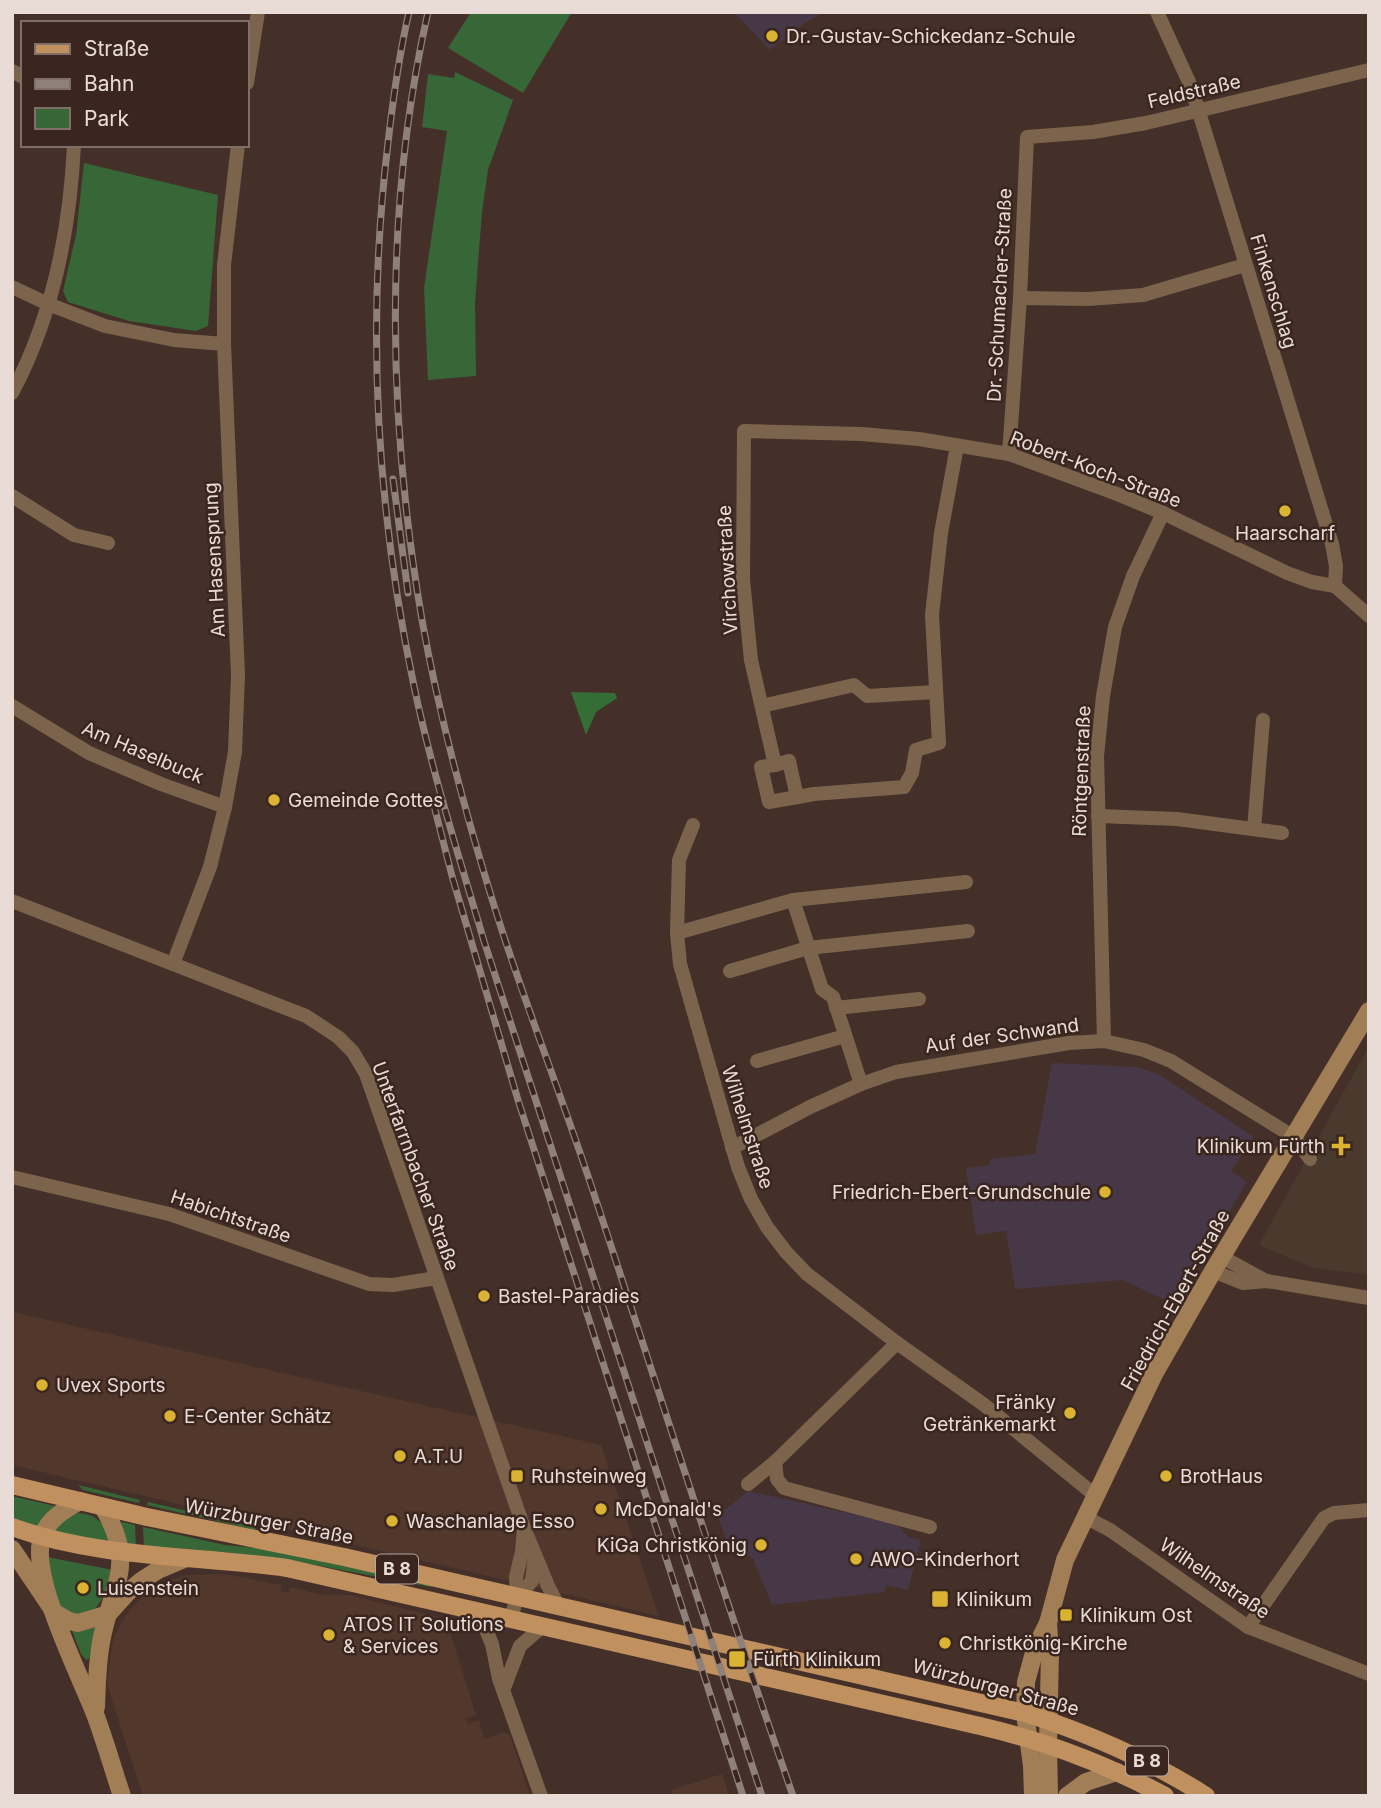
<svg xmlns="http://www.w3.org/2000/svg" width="1381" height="1808" font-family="Inter,sans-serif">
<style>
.built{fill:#52372d}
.education{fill:#463846}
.medical{fill:#493a2d}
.green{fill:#376637}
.forest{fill:#356d36}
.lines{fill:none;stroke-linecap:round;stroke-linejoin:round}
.street{stroke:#7c644c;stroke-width:14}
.secondary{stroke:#a27e57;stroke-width:18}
.primary{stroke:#c0915e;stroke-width:18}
.rail-casing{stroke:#90807a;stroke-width:7}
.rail{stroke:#3a261f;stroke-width:4.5;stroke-dasharray:13;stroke-linecap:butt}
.poi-dot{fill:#dab333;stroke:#3a261f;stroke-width:2.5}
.labels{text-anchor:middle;stroke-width:5;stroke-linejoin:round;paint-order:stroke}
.shield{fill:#3a261f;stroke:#b4a5a0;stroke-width:2}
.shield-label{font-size:18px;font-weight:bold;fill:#e9dcd7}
.poi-label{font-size:19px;fill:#e9dcd7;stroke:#3a261f;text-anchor:start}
.street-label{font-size:19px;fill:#e9dcd7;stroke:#3a261f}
</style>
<rect width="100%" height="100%" fill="#443029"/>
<!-- built -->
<g class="built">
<polygon points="12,1312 601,1445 659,1616 12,1465"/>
<polygon points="224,1574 282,1585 281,1591 286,1592 289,1592 290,1587 319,1594 349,1595 446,1619 476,1715 466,1718 468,1724 479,1720 484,1739 505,1732 510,1735 530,1796 143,1796 107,1684 112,1644 118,1628 129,1611 142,1597 157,1585 187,1575"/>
<polygon points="722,1774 729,1796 673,1796 671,1790"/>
</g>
<!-- education -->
<g class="education">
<polygon points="734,12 824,12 805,23 770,50"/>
<polygon points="1052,1063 1138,1067 1160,1075 1254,1137 1231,1171 1247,1182 1173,1304 1123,1280 1015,1289 1006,1231 976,1235 966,1168 990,1165 990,1159 1035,1154"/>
<polygon points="748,1491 897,1524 908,1537 921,1540 908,1590 886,1585 884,1592 772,1605 753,1559 743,1553 734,1553 730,1551 718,1516"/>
</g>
<!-- medical -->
<polygon class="medical" points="1369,1046 1369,1275 1310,1267 1259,1245"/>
<!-- green -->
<g class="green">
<polygon points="471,12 572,12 523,93 448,48"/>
<polygon points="455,72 513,100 488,170 482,212 475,302 476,376 428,380 424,288 447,131 422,127 428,74 454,78"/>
<polygon points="84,163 218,195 208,326 196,331 129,321 68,302 63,291 76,235"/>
<polygon points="78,1485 140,1500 139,1503 83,1490"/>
<polygon points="12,1496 55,1506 39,1526 36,1526 12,1518"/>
<polygon points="148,1502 256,1527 255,1530 147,1505"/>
<path d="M75 1513C97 1513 105 1524 112 1543L54 1532V1529L60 1521Z"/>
<polygon points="123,1522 135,1525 136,1547 128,1545 121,1523"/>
<polygon points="143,1527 225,1545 267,1549 432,1584 431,1587 278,1558 223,1552 144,1547"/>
<path d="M47 1557 113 1570C107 1591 103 1606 83 1617 78 1616 70 1614 66 1611 51 1600 50 1574 47 1557Z"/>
<polygon points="96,1626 89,1659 86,1660 81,1654 71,1628"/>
</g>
<!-- forest -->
<polygon class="forest" points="571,692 615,693 617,698 596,712 586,735"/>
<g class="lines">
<!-- street -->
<g class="street">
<polyline points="1157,12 1189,82 1198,109 1332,544 1336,566 1335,586"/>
<polyline points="12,71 23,77"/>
<polyline points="247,83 258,12"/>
<polyline points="12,287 48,304 105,326 174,340 224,344"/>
<polyline points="1020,298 1088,299 1143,295 1245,265"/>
<path d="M12 393C52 318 70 230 74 145"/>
<polyline points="1009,454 1020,298 1027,137 1093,132 1146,123 1369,70"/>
<polyline points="12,496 74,535 108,543"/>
<polyline points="12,706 89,753 161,784 225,807"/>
<polyline points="762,706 854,685 867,696 936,692"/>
<polyline points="775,765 761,767 769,802 814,794 904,787 912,773 916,750 939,743 932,615 941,533 957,446"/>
<polyline points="797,797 789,761 775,765 751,660 743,580 744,431 861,434 919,439 1009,454 1117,494 1163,513 1287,573 1312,582 1335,586 1369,616"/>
<polyline points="1098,816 1177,819 1282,833"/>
<polyline points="693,825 679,860 677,933 680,964 738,1167 751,1199 767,1227 786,1252 807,1274 897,1343 983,1404 1096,1496"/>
<polyline points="1254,829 1263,720"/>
<polyline points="793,900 822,989 833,997 861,1084"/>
<polyline points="12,901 306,1016 338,1037 353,1052 366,1074 524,1528 548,1586 559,1607"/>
<polyline points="677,933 793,900 966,882"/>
<polyline points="173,964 210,867 225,807 235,752 238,675 224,344 224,265 238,145"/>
<polyline points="730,971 808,948 968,931"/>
<polyline points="836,1008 919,999"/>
<polyline points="1104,1041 1097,756 1103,696 1115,627 1133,576 1163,513"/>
<polyline points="757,1061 845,1036"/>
<polyline points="732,1148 810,1107 861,1084 896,1072 1069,1043 1104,1041 1144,1050 1171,1061 1294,1137 1310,1159"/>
<polyline points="12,1177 169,1214 369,1284 393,1285 436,1278"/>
<polyline points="1222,1257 1266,1281"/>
<polyline points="1213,1271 1243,1283 1267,1281 1369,1298"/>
<polyline points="775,1462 777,1479 784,1488 930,1527"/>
<polyline points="748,1484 775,1462 897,1343"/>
<polyline points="1085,1517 1110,1530 1248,1627 1369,1674"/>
<polyline points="517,1597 532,1581 535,1555"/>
<polyline points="478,1611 492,1644 499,1679 541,1796"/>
<polyline points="511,1619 517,1597 516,1577 522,1552 524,1529"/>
<polyline points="1248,1627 1324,1518 1334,1513 1369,1510"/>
<polyline points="504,1688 520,1646 543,1626"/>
</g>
<!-- secondary -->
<g class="secondary">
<path d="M80 1501C64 1510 48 1519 42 1537 29 1576 80 1675 95 1714 105 1741 113 1769 122 1796"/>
<polyline points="12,1549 55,1613 69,1621 78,1623 108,1614 127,1593 141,1581 158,1570 184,1559"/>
<polyline points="1048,1623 1050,1652 1048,1745 1049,1796"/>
<path d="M96 1707C97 1683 97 1660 102 1637 114 1580 136 1564 103 1507"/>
<polyline points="1033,1796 1032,1766 1025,1713 1026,1682 1035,1649 1048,1623 1065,1560 1154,1374 1213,1271 1369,1011"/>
<polyline points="1067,1796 1086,1782 1117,1772"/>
</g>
<!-- primary -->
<g class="primary">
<path d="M12 1485 147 1517 344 1557 1025 1713C1090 1734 1149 1759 1206 1796"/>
<path d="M12 1527C101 1559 195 1555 287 1568L980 1726C1045 1741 1106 1764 1165 1796"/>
</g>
<!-- rail casing -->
<g class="rail-casing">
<g id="rail">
<path d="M409 12C399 55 393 99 388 143 366 325 376 506 414 686 432 772 459 857 484 941L762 1796"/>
<path d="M428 12C383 211 388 421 422 620 439 715 464 808 492 899 522 997 560 1091 592 1188 659 1391 723 1594 793 1796"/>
<polyline points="393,479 408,593"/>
<polyline points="433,802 452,876 518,1100 743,1796"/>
</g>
</g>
<!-- rail -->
<use href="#rail" class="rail"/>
</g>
<!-- markers -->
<g class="poi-dot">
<circle cx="772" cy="36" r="7"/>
<circle cx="1285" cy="511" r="7"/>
<circle cx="274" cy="800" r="7"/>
<path d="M1337.5 1135.5h7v7h7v7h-7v7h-7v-7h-7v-7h7z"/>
<circle cx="1105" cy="1192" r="7"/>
<circle cx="484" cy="1296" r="7"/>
<circle cx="42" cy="1385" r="7"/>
<circle cx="1070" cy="1413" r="7"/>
<circle cx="170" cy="1416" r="7"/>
<circle cx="400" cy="1456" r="7"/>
<rect x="510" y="1469" width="14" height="14" rx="3.5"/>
<circle cx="1166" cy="1476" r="7"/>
<circle cx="601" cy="1509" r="7"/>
<circle cx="392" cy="1521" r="7"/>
<circle cx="761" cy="1545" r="7"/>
<circle cx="856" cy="1559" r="7"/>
<circle cx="83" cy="1588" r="7"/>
<rect x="931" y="1590" width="18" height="18" rx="3.5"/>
<rect x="1059" y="1608" width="14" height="14" rx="3.5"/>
<circle cx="329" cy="1635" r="7"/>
<circle cx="945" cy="1643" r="7"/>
<rect x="728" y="1650" width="18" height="18" rx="3.5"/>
</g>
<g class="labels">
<!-- shield labels -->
<g class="shield">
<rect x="376" y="1554.5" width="42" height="29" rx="5"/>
<rect x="1126" y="1746.5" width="42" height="29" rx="5"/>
</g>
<g class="shield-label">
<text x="397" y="1575">B 8</text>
<text x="1147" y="1767">B 8</text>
</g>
<!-- poi labels -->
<g class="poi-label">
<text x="786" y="43">Dr.-Gustav-Schickedanz-Schule</text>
<text x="1285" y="540" text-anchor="middle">Haarscharf</text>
<text x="288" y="807">Gemeinde Gottes</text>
<text x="1325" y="1153" text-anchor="end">Klinikum Fürth</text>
<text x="1091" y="1199" text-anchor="end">Friedrich-Ebert-Grundschule</text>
<text x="498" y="1303">Bastel-Paradies</text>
<text x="56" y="1392">Uvex Sports</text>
<text x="1056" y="1409" text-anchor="end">Fränky<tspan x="1056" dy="22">Getränkemarkt</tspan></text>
<text x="184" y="1423">E-Center Schätz</text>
<text x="414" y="1463">A.T.U</text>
<text x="531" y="1483">Ruhsteinweg</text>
<text x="1180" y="1483">BrotHaus</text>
<text x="615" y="1516">McDonald's</text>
<text x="406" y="1528">Waschanlage Esso</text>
<text x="747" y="1552" text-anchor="end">KiGa Christkönig</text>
<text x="870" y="1566">AWO-Kinderhort</text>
<text x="97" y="1595">Luisenstein</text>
<text x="956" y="1606">Klinikum</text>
<text x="1080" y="1622">Klinikum Ost</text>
<text x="343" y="1631">ATOS IT Solutions<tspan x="343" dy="22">&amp; Services</tspan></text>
<text x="959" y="1650">Christkönig-Kirche</text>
<text x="753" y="1666">Fürth Klinikum</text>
</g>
<!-- street labels -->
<g class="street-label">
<text transform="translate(1194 91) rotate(-13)" y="7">Feldstraße</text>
<text transform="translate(1274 291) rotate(73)" y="7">Finkenschlag</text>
<text transform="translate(999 295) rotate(-87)" y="7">Dr.-Schumacher-Straße</text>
<text transform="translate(1096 469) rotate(21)" y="7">Robert-Koch-Straße</text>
<text transform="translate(214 560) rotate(-93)" y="7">Am Hasensprung</text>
<text transform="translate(727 570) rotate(-93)" y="7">Virchowstraße</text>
<text transform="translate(143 752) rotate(23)" y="7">Am Haselbuck</text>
<text transform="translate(1081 771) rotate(-88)" y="7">Röntgenstraße</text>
<text transform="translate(1002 1035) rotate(-8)" y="7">Auf der Schwand</text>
<text transform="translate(748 1127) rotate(72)" y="7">Wilhelmstraße</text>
<text transform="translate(416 1166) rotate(70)" y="7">Unterfarrnbacher Straße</text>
<text transform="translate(231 1216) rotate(19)" y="7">Habichtstraße</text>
<text transform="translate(1175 1300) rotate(-61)" y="7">Friedrich-Ebert-Straße</text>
<text transform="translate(269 1521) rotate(11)" y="7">Würzburger Straße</text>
<text transform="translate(1215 1578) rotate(34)" y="7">Wilhelmstraße</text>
<text transform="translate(996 1687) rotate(15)" y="7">Würzburger Straße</text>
</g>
</g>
<!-- border -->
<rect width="1381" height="1808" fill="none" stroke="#e9dcd7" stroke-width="28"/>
<!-- legend -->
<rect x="21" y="21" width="228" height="126" fill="#3a261f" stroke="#806f69" stroke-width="2"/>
<rect x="35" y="44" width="35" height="10" fill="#c0915e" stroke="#806f69" stroke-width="2"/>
<text x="84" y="56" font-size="21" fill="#e9dcd7">Straße</text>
<rect x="35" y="79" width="35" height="10" fill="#90807a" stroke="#806f69" stroke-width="2"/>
<text x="84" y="91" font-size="21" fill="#e9dcd7">Bahn</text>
<rect x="35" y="108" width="35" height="21" fill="#376637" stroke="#806f69" stroke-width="2"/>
<text x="84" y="126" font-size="21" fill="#e9dcd7">Park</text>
</svg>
